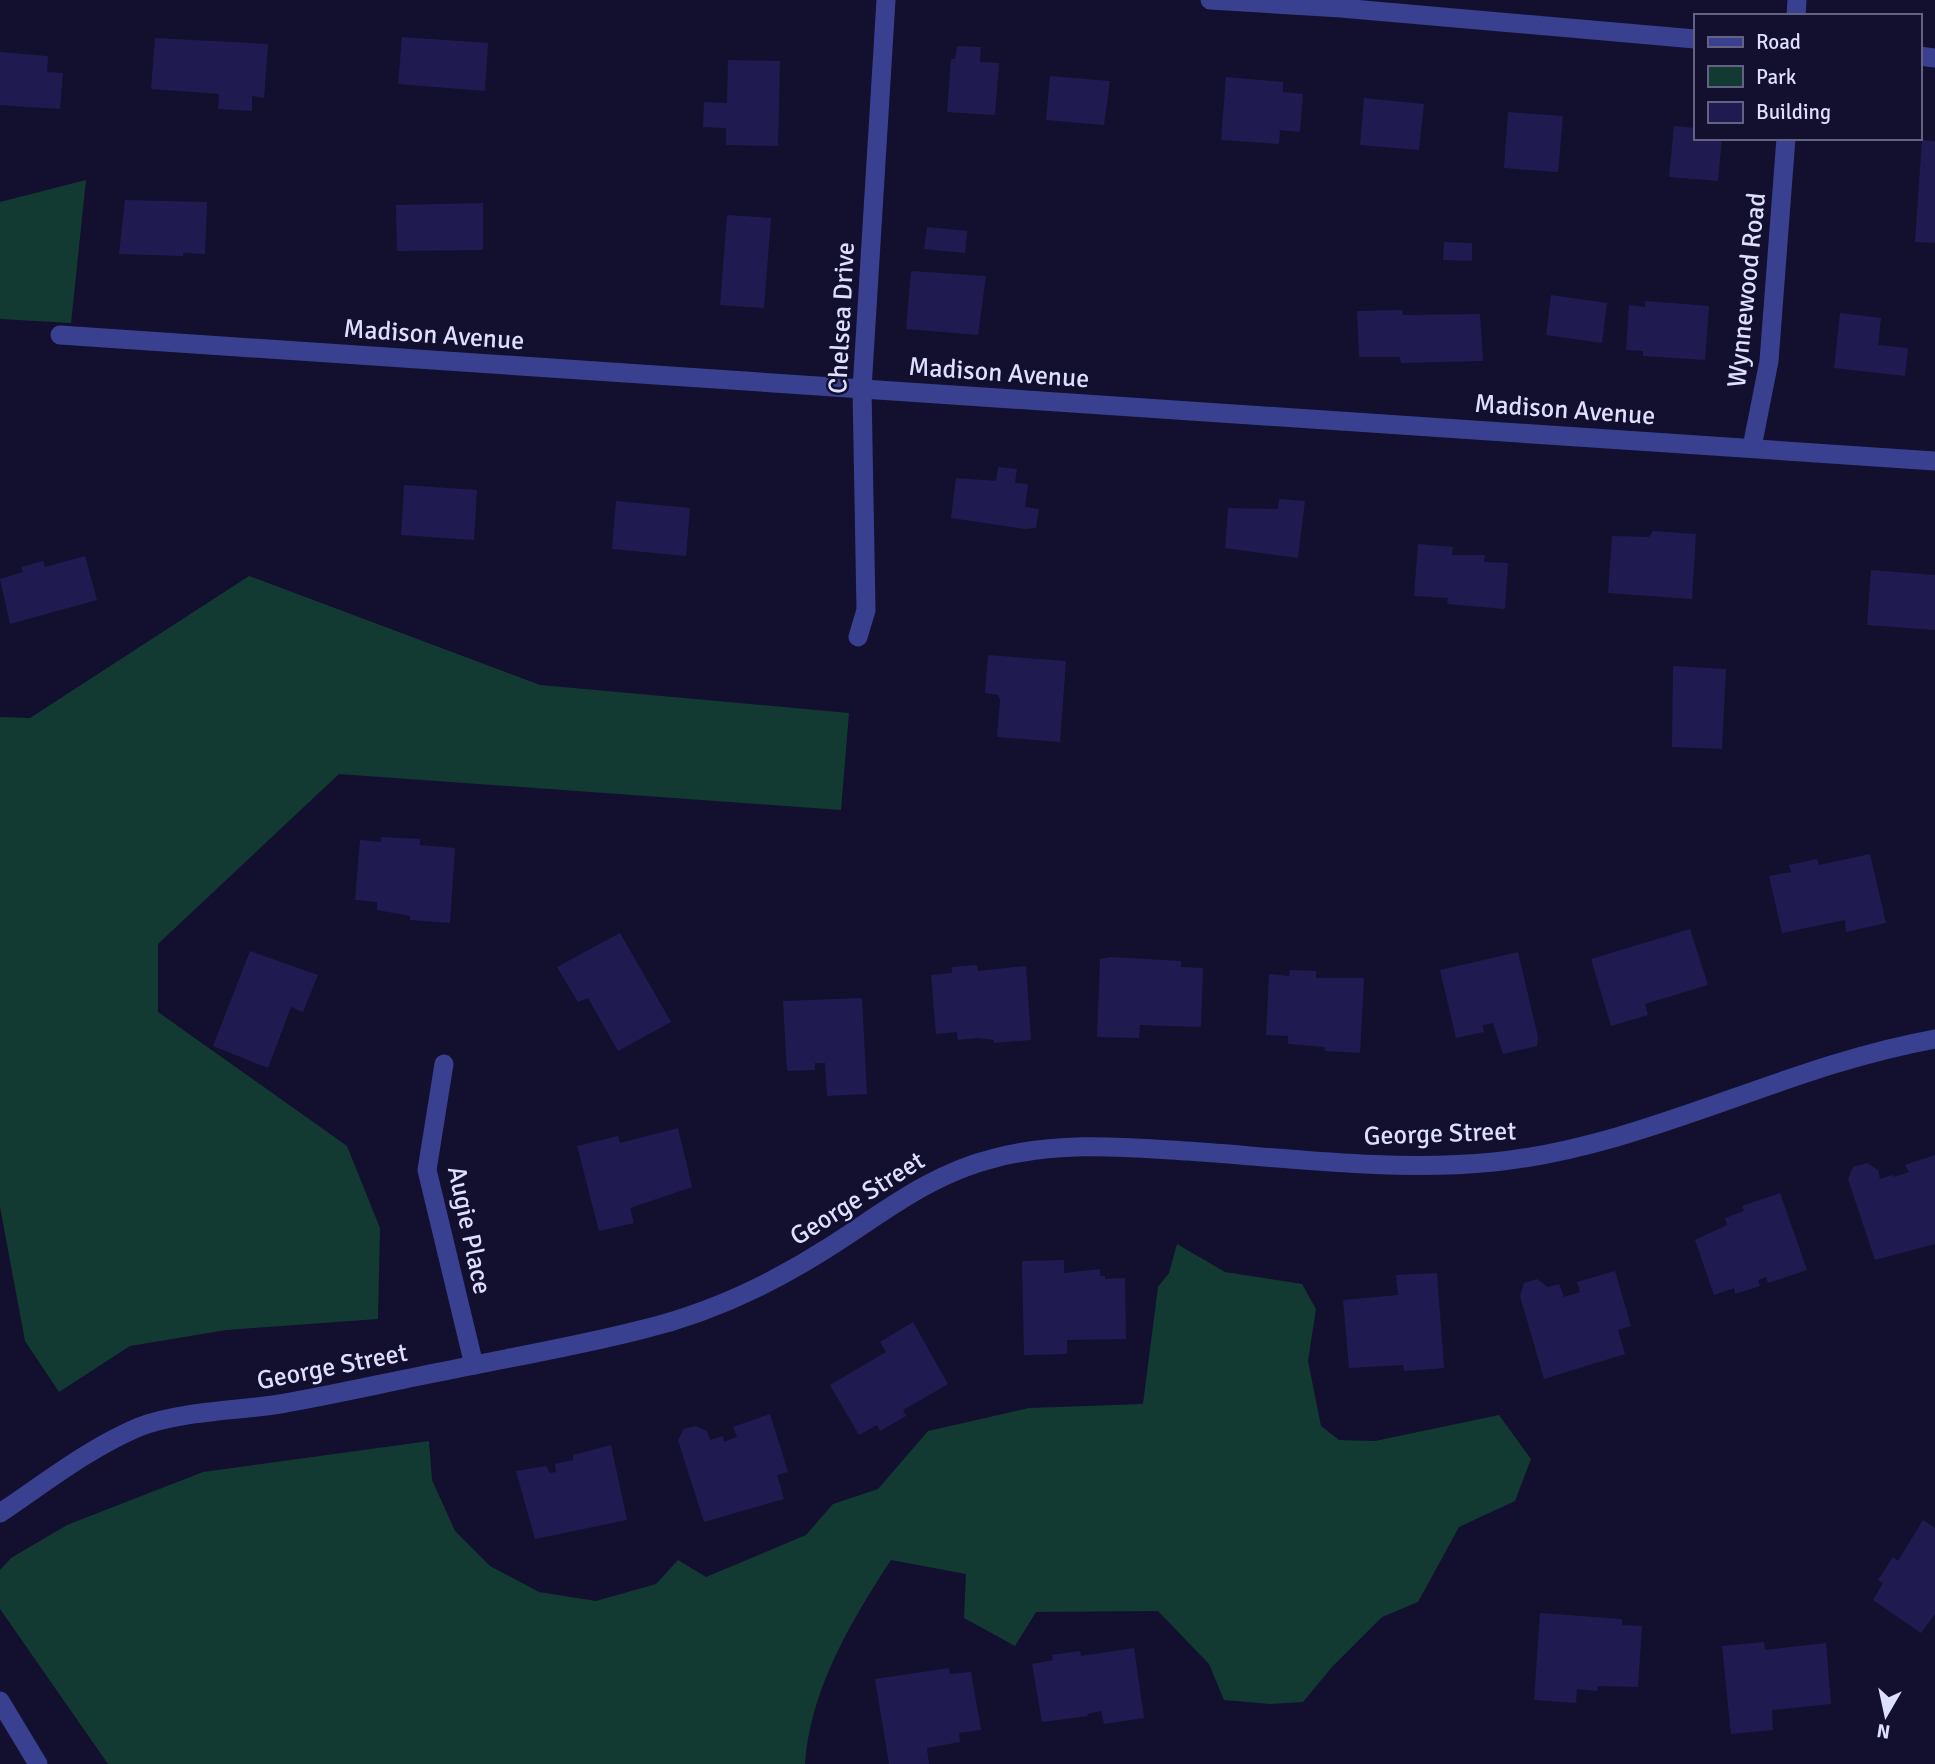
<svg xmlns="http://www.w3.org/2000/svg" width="1935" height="1764" font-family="Signika,sans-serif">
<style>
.green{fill:#133933}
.building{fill:#1f1b51}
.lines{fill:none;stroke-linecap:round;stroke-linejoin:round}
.minor{stroke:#394090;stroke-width:19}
.labels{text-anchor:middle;stroke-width:5;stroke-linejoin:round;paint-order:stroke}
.street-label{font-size:26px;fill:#dedeff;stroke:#12102e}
</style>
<rect width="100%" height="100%" fill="#12102e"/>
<!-- green -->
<g class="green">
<polygon points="86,180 71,323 0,319 0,202"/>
<polygon points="249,576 540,685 849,713 841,810 339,774 158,944 158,1012 347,1146 380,1228 378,1319 226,1330 130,1346 59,1392 25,1341 0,1207 0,717 30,718"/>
<path d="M1177 1244 1225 1272 1302 1284 1316 1309 1308 1361 1321 1426 1339 1440 1375 1441 1499 1415 1531 1459 1515 1501 1459 1527 1418 1602 1382 1617 1332 1667 1303 1702 1270 1704 1224 1700 1209 1664 1158 1611 1036 1612 1015 1646 964 1618 966 1574 891 1560C851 1621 810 1690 805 1764H108L0 1609V1570L11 1558 67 1525 203 1472 429 1441 432 1480 455 1531 490 1566 539 1592 596 1601 656 1584 678 1560 706 1577 806 1535 833 1504 878 1489 928 1431 1029 1408 1143 1404 1158 1287 1169 1273Z"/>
</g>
<!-- building -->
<g class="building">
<polygon points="402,37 488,43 485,91 398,84"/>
<polygon points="155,38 268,44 264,98 252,96 252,111 218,109 219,94 151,89"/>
<polygon points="957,46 981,47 980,62 999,63 995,115 947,112 951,59 955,59"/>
<polygon points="0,52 48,56 47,72 63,73 60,109 0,105"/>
<polygon points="728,60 780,61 778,146 726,145 726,128 703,127 704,102 727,103"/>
<polygon points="1050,76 1110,81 1104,125 1046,120"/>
<polygon points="1226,77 1283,82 1283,92 1303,94 1300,132 1280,130 1279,144 1221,140"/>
<polygon points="1364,98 1424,104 1419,150 1360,145"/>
<polygon points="1508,112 1563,116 1558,172 1504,168"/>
<polygon points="1674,126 1695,128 1695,138 1722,138 1718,181 1669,177"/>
<polygon points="1922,140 1935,141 1935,243 1915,242"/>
<polygon points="125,200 207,202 205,254 183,253 183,256 119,254"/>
<polygon points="483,203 483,250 397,251 396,205"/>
<polygon points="727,215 771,218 764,308 720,305"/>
<polygon points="927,227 967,231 965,253 924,249"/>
<polygon points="1444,242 1472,243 1472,261 1443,260"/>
<polygon points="911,271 986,276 978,335 906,329"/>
<polygon points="1551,295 1607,303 1602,343 1546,335"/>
<polygon points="1645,301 1709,306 1705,360 1643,356 1643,351 1626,350 1629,305 1645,307"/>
<polygon points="1402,310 1403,315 1480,314 1483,361 1401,363 1400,357 1359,357 1357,311"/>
<polygon points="1840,313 1881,318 1878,345 1908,348 1905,376 1834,368"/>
<polygon points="998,467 1017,469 1015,483 1028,484 1025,507 1039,509 1036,528 1024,529 951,518 956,478 996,481"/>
<polygon points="404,485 477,490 474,540 401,535"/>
<polygon points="1279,499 1305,501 1298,558 1225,548 1228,508 1278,509"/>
<polygon points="616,501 690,508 686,556 612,549"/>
<polygon points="1653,531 1696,534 1692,599 1608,593 1612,536 1649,537"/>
<polygon points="1418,544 1453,547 1452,555 1485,555 1484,562 1508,563 1505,609 1447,604 1448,598 1414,596"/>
<polygon points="85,556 97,600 10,624 0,579 23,572 21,567 43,561 45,567"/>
<polygon points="1871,570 1935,575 1935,630 1867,625"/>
<polygon points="988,655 1066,661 1060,742 997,737 1000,700 998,695 985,693"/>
<polygon points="1673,666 1726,669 1722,749 1672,747"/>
<polygon points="381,837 420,839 420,845 455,848 450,923 410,920 410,916 377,910 377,902 355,900 360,840 381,842"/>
<polygon points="1870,854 1886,923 1846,932 1845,920 1782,933 1769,876 1791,872 1789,865 1817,859 1819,865"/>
<polygon points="1690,929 1708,985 1645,1004 1648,1015 1611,1026 1591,959"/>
<polygon points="620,933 671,1022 618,1051 588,998 578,1002 557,967"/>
<polygon points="250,951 318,975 303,1012 291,1007 268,1068 213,1046"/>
<polygon points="1518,952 1538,1037 1537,1046 1503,1054 1493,1023 1483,1025 1484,1032 1456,1038 1440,970"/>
<polygon points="1111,957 1181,961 1181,967 1203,968 1201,1027 1140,1025 1139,1038 1097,1037 1100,959"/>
<polygon points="977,965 978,971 1026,966 1031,1040 994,1043 994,1040 978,1038 958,1040 957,1032 936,1034 931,975 952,973 952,967"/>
<polygon points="1290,970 1316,971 1316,978 1364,978 1360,1053 1325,1051 1325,1047 1288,1044 1288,1036 1266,1035 1269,974 1289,976"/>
<polygon points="862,998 867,1094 827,1096 825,1063 815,1063 815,1070 787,1071 783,1001"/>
<polygon points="678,1128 692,1187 630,1208 634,1223 599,1231 577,1146 618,1136 620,1143"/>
<polygon points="1935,1155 1935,1244 1875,1260 1848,1179 1853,1167 1867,1163 1878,1170 1880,1179 1892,1175 1894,1177 1909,1172 1905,1165"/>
<polygon points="1780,1193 1807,1270 1768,1283 1766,1277 1758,1280 1760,1286 1735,1294 1734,1288 1714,1295 1695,1240 1727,1225 1725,1218 1744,1211 1742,1206"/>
<polygon points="1064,1260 1064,1273 1100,1269 1100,1276 1105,1276 1105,1279 1125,1278 1126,1339 1067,1340 1067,1354 1024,1355 1022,1261"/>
<polygon points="1615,1271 1631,1326 1618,1330 1625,1354 1544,1379 1520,1296 1524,1283 1537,1279 1548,1287 1559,1284 1564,1297 1580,1292 1577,1282"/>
<polygon points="1437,1273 1444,1368 1404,1371 1403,1365 1349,1368 1343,1300 1398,1295 1396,1275"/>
<polygon points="913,1322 948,1384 903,1410 906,1416 880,1431 877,1425 859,1435 830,1385 886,1352 880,1342"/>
<polygon points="770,1414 788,1472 777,1475 784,1499 704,1522 678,1440 684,1429 696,1426 707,1431 710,1440 723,1436 724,1442 737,1437 733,1427"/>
<polygon points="611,1445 627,1520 535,1539 516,1471 546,1466 550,1473 556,1472 555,1464 573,1460 573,1455"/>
<polygon points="1923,1520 1935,1528 1935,1614 1921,1633 1873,1600 1883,1583 1878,1580 1893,1557 1898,1561"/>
<polygon points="1540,1613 1622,1619 1622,1625 1642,1626 1638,1687 1598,1686 1597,1691 1577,1689 1576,1703 1534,1700"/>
<polygon points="1764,1642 1765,1650 1826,1643 1831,1704 1772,1710 1773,1730 1731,1734 1722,1646"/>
<polygon points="1134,1648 1144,1718 1104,1724 1101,1711 1087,1714 1088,1716 1042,1722 1032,1664 1053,1660 1052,1655 1080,1651 1081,1656"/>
<polygon points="949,1668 950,1674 971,1672 981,1730 959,1733 960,1742 927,1748 929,1764 889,1764 875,1679"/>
</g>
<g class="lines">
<!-- minor -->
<g class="minor">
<polyline points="1210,0 1341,8 1695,39"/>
<polyline points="1796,16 1797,0"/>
<polyline points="1919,56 1935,58"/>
<polyline points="60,335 1935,461"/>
<polyline points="1752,447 1769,361 1786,138"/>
<polyline points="858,637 866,610 862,389 886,0"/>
<polyline points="444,1064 427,1170 474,1365"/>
<path d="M0 1513C45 1483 89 1448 139 1427 180 1411 236 1411 280 1404 337 1394 393 1381 450 1370 513 1357 577 1346 640 1330 707 1314 768 1286 826 1249 882 1214 929 1174 995 1158 1060 1141 1122 1147 1188 1151 1289 1158 1392 1172 1494 1162 1648 1146 1783 1066 1935 1039"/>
<polyline points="0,1701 38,1764"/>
</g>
</g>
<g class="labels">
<!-- street labels -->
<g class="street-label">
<text transform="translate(1746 290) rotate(-84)" y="9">Wynnewood Road</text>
<text transform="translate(841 318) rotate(-87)" y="9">Chelsea Drive</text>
<text transform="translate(434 334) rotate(4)" y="9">Madison Avenue</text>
<text transform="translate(999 372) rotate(4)" y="9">Madison Avenue</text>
<text transform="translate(1565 409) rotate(4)" y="9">Madison Avenue</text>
<text transform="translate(1440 1133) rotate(-2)" y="9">George Street</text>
<text transform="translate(857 1198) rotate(-32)" y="9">George Street</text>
<text transform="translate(470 1230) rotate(78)" y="9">Augie Place</text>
<text transform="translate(332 1366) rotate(-11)" y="9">George Street</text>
</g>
</g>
<!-- legend -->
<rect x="1694" y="14" width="228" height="126" fill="#12102e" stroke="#646282" stroke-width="2"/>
<rect x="1708" y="37" width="35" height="10" fill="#394090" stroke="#646282" stroke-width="2"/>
<text x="1756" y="49" font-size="21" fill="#dedeff">Road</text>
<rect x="1708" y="66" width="35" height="21" fill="#133933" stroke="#646282" stroke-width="2"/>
<text x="1756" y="84" font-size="21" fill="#dedeff">Park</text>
<rect x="1708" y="102" width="35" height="21" fill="#1f1b51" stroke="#646282" stroke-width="2"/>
<text x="1756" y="119" font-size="21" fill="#dedeff">Building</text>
<!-- north arrow -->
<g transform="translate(1886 1715) rotate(189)" stroke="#12102e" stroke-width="5" paint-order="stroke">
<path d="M0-5L12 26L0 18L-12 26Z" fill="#dedeff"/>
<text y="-10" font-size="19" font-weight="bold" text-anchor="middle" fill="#dedeff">N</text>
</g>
</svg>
